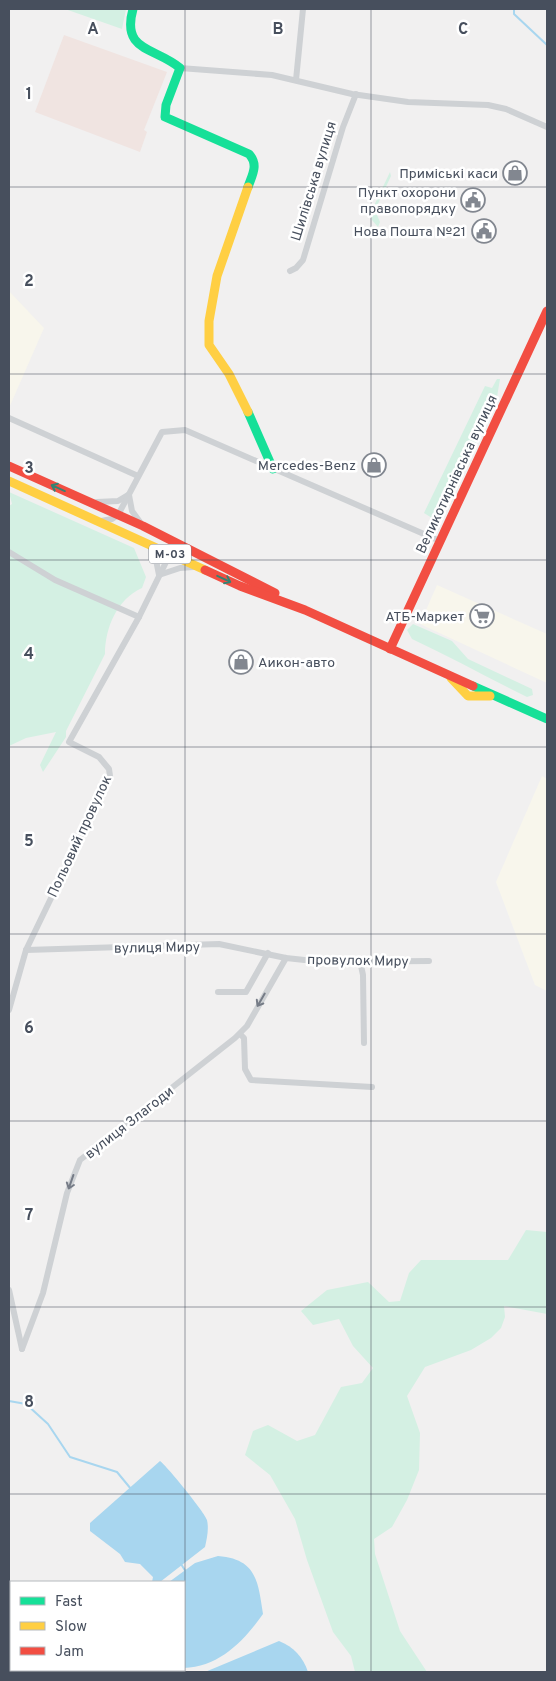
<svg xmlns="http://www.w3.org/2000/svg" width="556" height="1681" font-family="Overpass,sans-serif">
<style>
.commercial{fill:#f8f6ec}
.medical{fill:#f0e4e1}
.green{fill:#d4f0e3}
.water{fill:#a8d6ef}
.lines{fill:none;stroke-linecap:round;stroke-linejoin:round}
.stream{stroke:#a8d6ef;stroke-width:2}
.street{stroke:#ced1d4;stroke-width:6}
.fast{stroke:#16e098;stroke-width:9}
.slow{stroke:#ffcf43;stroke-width:9}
.jam{stroke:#f24e42;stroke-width:9}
.oneway{stroke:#368272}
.oneway2{stroke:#767c87}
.grid{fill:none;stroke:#474f5d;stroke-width:1;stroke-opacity:0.55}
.labels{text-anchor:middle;stroke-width:5;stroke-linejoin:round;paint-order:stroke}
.shield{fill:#fff;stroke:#7e848e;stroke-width:1}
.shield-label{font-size:12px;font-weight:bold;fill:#474f5d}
.poi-label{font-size:14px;fill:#474f5d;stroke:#fff;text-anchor:end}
.street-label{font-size:14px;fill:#474f5d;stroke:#fff}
.grid-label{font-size:16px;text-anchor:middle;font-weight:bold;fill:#474f5d;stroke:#fff;stroke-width:5;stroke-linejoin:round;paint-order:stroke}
</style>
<rect width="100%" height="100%" fill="#f1f0f0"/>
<!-- commercial -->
<g class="commercial">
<polygon points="9,291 44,328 9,408"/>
<polygon points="437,585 547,634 547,683 420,624"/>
<polygon points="542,776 547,779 547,991 535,985 496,882"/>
</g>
<!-- medical -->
<polygon class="medical" points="64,35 167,72 144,130 147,132 140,152 35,112"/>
<!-- green -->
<g class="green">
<polygon points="65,9 126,9 122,29"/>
<polygon points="390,172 391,176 375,210 380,222 378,227 372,220 371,212"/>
<polygon points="497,379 500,379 497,397 434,535 426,531 432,518 424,513 485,386 492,388"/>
<path d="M9 492 134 548 146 577 142 588C117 599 105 628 105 654L66 731V737L43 772 40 765 56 732 26 738 9 746V506L12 504Z"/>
<path d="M413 624 452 641 468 659 532 689 533 695 527 697C488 678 451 657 412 639L407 630Z"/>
<polygon points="526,1230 547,1232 547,1314 504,1306 505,1317 501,1328 491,1338 471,1350 425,1367 407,1396 420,1433 419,1470 407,1500 392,1527 374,1539 375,1554 400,1631 427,1672 355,1672 351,1656 333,1632 307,1560 295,1519 270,1475 245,1455 253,1431 268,1425 297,1441 315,1435 341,1387 362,1383 373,1368 353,1346 339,1319 313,1325 301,1311 327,1290 368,1282 389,1302 400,1301 409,1273 421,1260 508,1260"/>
</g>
<!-- water -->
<g class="water">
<path d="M160 1461C166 1465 206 1514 207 1520 209 1529 207 1538 205 1547L160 1582H152L153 1577 140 1564 125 1562 120 1554 90 1531V1523Z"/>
<path d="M218 1556C257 1559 258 1582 263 1614 244 1641 219 1667 184 1668V1582H169L195 1563Z"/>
<path d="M279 1641C294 1647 303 1657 308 1672H205Z"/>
</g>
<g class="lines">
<!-- stream -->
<g class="stream">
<polyline points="514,9 514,14 547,45"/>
<polyline points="9,1401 26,1404 48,1424 70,1457 117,1472 131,1489"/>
<polyline points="181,1564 186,1572"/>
</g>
<!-- street -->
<g class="street">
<polyline points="180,68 272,75 352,94 408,102 488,105 506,109 547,127"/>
<polyline points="296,80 303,9"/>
<polyline points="290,271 296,268 303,260 343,127 356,94"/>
<polyline points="9,418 138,476"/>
<polyline points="129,495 132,511 140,522"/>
<polyline points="97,502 118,501 128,495"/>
<polyline points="101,521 112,519 118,515 162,432 185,430 440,541"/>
<polyline points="151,547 155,555 159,575 180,568 193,567"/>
<polyline points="9,552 55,580 139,617"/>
<polyline points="26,950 219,944 286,958 323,962 429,961"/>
<polyline points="360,961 363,975 364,1043"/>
<polyline points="218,992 246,992 268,953"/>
<polyline points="9,1010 26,950 110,776 109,769 99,757 69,742 139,617 170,554"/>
<polyline points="240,1034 244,1038 245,1069 251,1080 372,1087"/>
<polyline points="9,1290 22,1349"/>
<polyline points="22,1349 43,1293 67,1193 80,1160 235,1038 247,1026 286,958"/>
<polyline points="9,1643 11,1648"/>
<polyline points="22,1670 23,1672"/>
</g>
<!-- fast -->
<g class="fast">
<path d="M133 9C121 52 155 47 180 68L166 105 165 117 249 154C259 165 252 175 248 187"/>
<polyline points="248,412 273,469"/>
<polyline points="473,686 547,719"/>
</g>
<!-- slow -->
<g class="slow">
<polyline points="248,187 217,276 209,321 209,345 229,374 248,412"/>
<polyline points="9,481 205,570"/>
<polyline points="451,678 468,696 490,696"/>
</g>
<!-- jam -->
<g class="jam">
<polyline points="9,466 143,526 275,593"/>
<polyline points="205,570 240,586 305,610 473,686"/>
<polyline points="390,649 547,311"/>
</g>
</g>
<!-- one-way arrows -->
<defs><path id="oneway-shaft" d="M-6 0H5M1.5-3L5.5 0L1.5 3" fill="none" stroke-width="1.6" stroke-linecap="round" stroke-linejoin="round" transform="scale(1.25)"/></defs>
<g class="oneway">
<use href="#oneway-shaft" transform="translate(58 488) rotate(-156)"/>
<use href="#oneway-shaft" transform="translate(224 579) rotate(25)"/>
</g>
<g class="oneway2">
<use href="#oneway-shaft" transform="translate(261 1000) rotate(120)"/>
<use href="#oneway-shaft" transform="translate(71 1182) rotate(109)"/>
</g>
<!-- grid -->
<path class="grid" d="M185 9V1672M371 9V1672M9 187H547M9 374H547M9 560H547M9 747H547M9 934H547M9 1121H547M9 1307H547M9 1494H547"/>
<!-- icons -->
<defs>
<g id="shop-ring" transform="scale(1.25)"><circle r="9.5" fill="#fff" stroke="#828790" stroke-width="1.5"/><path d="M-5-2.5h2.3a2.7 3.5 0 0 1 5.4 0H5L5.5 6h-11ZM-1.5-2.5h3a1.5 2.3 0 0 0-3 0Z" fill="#828790"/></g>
<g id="civic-ring" transform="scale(1.25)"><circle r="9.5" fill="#fff" stroke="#828790" stroke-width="1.5"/><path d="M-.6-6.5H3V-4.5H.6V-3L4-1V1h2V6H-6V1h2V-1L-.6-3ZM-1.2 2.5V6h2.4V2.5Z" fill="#828790"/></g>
<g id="supermarket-ring" transform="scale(1.25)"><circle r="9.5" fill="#fff" stroke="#828790" stroke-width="1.5"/><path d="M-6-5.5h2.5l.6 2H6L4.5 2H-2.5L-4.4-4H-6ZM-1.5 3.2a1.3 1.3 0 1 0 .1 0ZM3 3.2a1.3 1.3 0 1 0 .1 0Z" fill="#828790"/></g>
</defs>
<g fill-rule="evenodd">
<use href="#shop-ring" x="515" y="173"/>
<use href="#civic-ring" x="473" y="200"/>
<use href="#civic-ring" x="484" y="231"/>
<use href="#shop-ring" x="374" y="465"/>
<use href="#supermarket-ring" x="482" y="616"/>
<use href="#shop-ring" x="241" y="662"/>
</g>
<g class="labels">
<!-- shield labels -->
<rect class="shield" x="149" y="544.5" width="42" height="19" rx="4"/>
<g class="shield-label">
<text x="170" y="558">М-03</text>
</g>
<!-- poi labels -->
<g class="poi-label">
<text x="498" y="178">Приміські каси</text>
<text x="456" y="197">Пункт охорони<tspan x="456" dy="16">правопорядку</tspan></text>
<text x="466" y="236">Нова Пошта №21</text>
<text x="356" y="470">Mercedes-Benz</text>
<text x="464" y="621">АТБ-Маркет</text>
<text x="258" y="667" text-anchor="start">Аикон-авто</text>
</g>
<!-- street labels -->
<g class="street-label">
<text transform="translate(313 181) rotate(-73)" y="5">Шилівська вулиця</text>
<text transform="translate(456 474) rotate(-65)" y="5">Великотирнівська вулиця</text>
<text transform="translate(79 836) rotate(-65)" y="5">Польовий провулок</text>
<text transform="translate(157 947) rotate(-1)" y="5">вулиця Миру</text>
<text transform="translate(358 960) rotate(1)" y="5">провулок Миру</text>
<text transform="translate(129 1122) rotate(-38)" y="5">вулиця Злагоди</text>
</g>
</g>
<g class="grid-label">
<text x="93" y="34">A</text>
<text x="278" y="34">B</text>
<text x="463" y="34">C</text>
<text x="29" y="99">1</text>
<text x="29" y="286">2</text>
<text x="29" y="473">3</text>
<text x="29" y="659">4</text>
<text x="29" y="846">5</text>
<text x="29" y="1033">6</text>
<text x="29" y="1220">7</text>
<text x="29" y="1407">8</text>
</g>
<!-- border -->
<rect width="556" height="1681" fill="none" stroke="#474f5d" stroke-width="20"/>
<!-- legend -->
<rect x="10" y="1581" width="175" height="90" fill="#ffffff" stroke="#b5b9be"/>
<rect x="20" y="1597" width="25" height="8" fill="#16e098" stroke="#b5b9be"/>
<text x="55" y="1606" font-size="15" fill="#474f5d">Fast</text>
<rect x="20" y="1622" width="25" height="8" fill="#ffcf43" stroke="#b5b9be"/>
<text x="55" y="1631" font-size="15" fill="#474f5d">Slow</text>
<rect x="20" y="1647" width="25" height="8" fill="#f24e42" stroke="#b5b9be"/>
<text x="55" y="1656" font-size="15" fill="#474f5d">Jam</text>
</svg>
